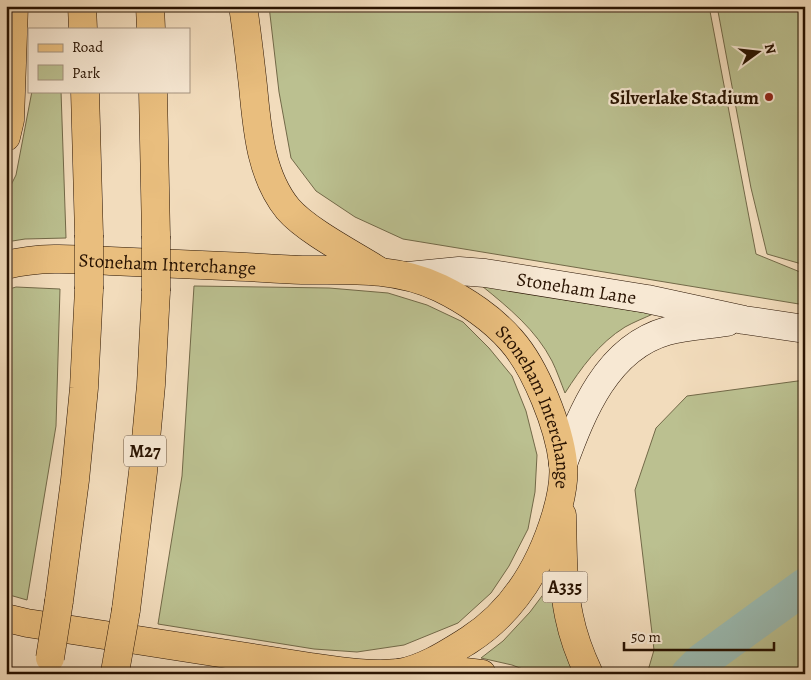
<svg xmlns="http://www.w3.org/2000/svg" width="811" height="680" font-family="Alegreya,serif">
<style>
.green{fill:#bbc090;stroke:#726948}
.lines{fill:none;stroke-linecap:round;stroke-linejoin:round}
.river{stroke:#9bbbb2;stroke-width:36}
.secondary-casing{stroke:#281200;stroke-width:29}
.primary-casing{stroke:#281200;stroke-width:29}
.highway-casing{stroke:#281200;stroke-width:29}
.secondary{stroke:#f7e8d3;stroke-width:28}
.primary{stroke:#e9be7e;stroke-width:28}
.highway{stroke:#e9be7e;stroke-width:28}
.highway-bridge-casing{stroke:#281200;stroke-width:29;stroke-linecap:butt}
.highway-bridge{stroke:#e9be7e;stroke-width:28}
.poi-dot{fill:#8f2418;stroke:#f7e8d3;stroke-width:2}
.labels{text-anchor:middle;stroke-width:4.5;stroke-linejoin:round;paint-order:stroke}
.shield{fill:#f7e8d3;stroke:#66523f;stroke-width:1}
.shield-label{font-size:18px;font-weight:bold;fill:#281200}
.poi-label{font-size:19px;font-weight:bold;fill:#281200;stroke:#f7e8d3;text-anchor:end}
.street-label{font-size:19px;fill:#281200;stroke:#f7e8d3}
</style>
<rect width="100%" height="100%" fill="#f2dcbc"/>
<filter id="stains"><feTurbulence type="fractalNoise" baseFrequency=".004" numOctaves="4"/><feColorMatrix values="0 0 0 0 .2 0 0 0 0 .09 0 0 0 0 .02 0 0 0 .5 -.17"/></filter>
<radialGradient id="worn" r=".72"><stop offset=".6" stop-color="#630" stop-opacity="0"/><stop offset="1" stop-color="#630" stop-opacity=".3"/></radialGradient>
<!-- green -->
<g class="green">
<polygon points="269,6 709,6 756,254 805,274 805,305 403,239 355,217 316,191 291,158 279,92"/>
<polygon points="717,6 805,6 805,265 767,254 751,188"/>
<polygon points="32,91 61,91 66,238 25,239 6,242 6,195 16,175"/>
<polygon points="194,286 329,288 388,293 427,305 463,322 489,348 512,376 526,411 537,455 535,492 528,529 509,566 491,593 458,623 404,645 357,652 314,649 158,624 182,476"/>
<path d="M482 286 653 314C644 318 634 322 625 327 599 343 581 368 565 393 561 383 557 371 552 361 536 330 509 308 482 286Z"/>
<polygon points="16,287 60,289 56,426 27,600 6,594 6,290"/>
<polygon points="805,380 805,674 647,674 654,650 635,490 656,428 687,396"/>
<polygon points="551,584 576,674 536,674 512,665 481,658 503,641 530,612"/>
</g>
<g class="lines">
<!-- river -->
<polyline class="river" points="689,674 702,661 805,586"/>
<!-- secondary casing -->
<g class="secondary-casing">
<g id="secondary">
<path id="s1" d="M408 276 459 271 485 273 647 299 744 320 805 329"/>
<path d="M563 464C582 412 607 348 667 331 686 326 708 325 727 322"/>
</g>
</g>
<!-- primary casing -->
<g class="primary-casing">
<g id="primary">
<path id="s2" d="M6 265C40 256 76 259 110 261 148 263 186 264 224 266 250 267 276 269 302 270 349 270 397 267 440 288 465 300 493 319 511 340 536 368 559 427 563 463 565 480 561 498 556 515 541 565 514 611 469 640 448 653 424 669 399 673 370 676 339 671 311 667L27 623 6 618"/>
<path d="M562 515C563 548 562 583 569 616 573 636 580 655 589 674"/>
<polyline points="421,667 482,674"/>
</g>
</g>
<!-- highway casing -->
<g class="highway-casing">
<g id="highway">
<polyline points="82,6 83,29"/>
<polyline points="150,6 151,29"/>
<path d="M243 6C247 33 250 59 253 86 257 127 260 175 288 209 307 231 354 255 379 271"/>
<polyline points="85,91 89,235"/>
<polyline points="153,91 156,236"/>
<polyline points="6,137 10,120 14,6"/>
<polyline points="59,601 75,480 84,388 89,289"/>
<polyline points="126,610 143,472 151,385 156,291"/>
<polyline points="396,674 399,673"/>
</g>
</g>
<!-- secondary -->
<use href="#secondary" class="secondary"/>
<!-- primary -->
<use href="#primary" class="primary"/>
<!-- highway -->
<use href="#highway" class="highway"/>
<!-- highway-bridge casing -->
<g class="highway-bridge-casing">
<g id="highway-bridge">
<polyline points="89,235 89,289"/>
<polyline points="156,291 156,236"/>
<polyline points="50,658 59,601"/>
<polyline points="115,672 126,610"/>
</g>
</g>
<!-- highway-bridge -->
<use href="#highway-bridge" class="highway-bridge"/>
</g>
<!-- markers -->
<circle class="poi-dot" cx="769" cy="97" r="5"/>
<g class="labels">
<!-- shield labels -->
<g class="shield">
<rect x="124" y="435.5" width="42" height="31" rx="4"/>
<rect x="542.5" y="571.5" width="45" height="31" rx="4"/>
</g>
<g class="shield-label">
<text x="145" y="457">M27</text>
<text x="565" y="593">A335</text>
</g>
<!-- poi labels -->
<g class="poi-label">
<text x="759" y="104">Silverlake Stadium</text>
</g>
<!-- street labels -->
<g class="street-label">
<text dy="7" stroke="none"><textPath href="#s2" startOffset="162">Stoneham Interchange</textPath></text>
<text dy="7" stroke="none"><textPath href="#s1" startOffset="170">Stoneham Lane</textPath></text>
<text dy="7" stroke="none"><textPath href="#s2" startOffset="598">Stoneham Interchange</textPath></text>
</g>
</g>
<!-- margin -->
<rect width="811" height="680" fill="none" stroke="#f2dcbc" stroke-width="25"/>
<rect x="8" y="8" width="796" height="665" fill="none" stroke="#281200" stroke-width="2.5"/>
<rect x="12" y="12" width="786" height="655" fill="none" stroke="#281200"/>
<!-- legend -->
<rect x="28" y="28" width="162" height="65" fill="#f7e8d3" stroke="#a4927f"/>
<rect x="38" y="44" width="25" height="8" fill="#e9be7e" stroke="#a4927f"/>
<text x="72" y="52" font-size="15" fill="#281200">Road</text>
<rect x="38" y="65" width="25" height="15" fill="#bbc090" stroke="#a4927f"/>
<text x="72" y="78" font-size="15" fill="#281200">Park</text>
<!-- north arrow -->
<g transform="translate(758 52) rotate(75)" stroke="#f7e8d3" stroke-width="4" paint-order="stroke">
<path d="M0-4L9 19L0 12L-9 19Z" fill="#281200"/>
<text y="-8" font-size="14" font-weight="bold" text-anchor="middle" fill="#281200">N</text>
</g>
<!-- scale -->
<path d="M624 642v8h150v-8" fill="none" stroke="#281200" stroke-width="2.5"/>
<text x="631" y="642" font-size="15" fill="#281200" stroke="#f7e8d3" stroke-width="4" paint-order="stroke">50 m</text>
<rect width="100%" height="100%" filter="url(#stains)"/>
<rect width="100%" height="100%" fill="url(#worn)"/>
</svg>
